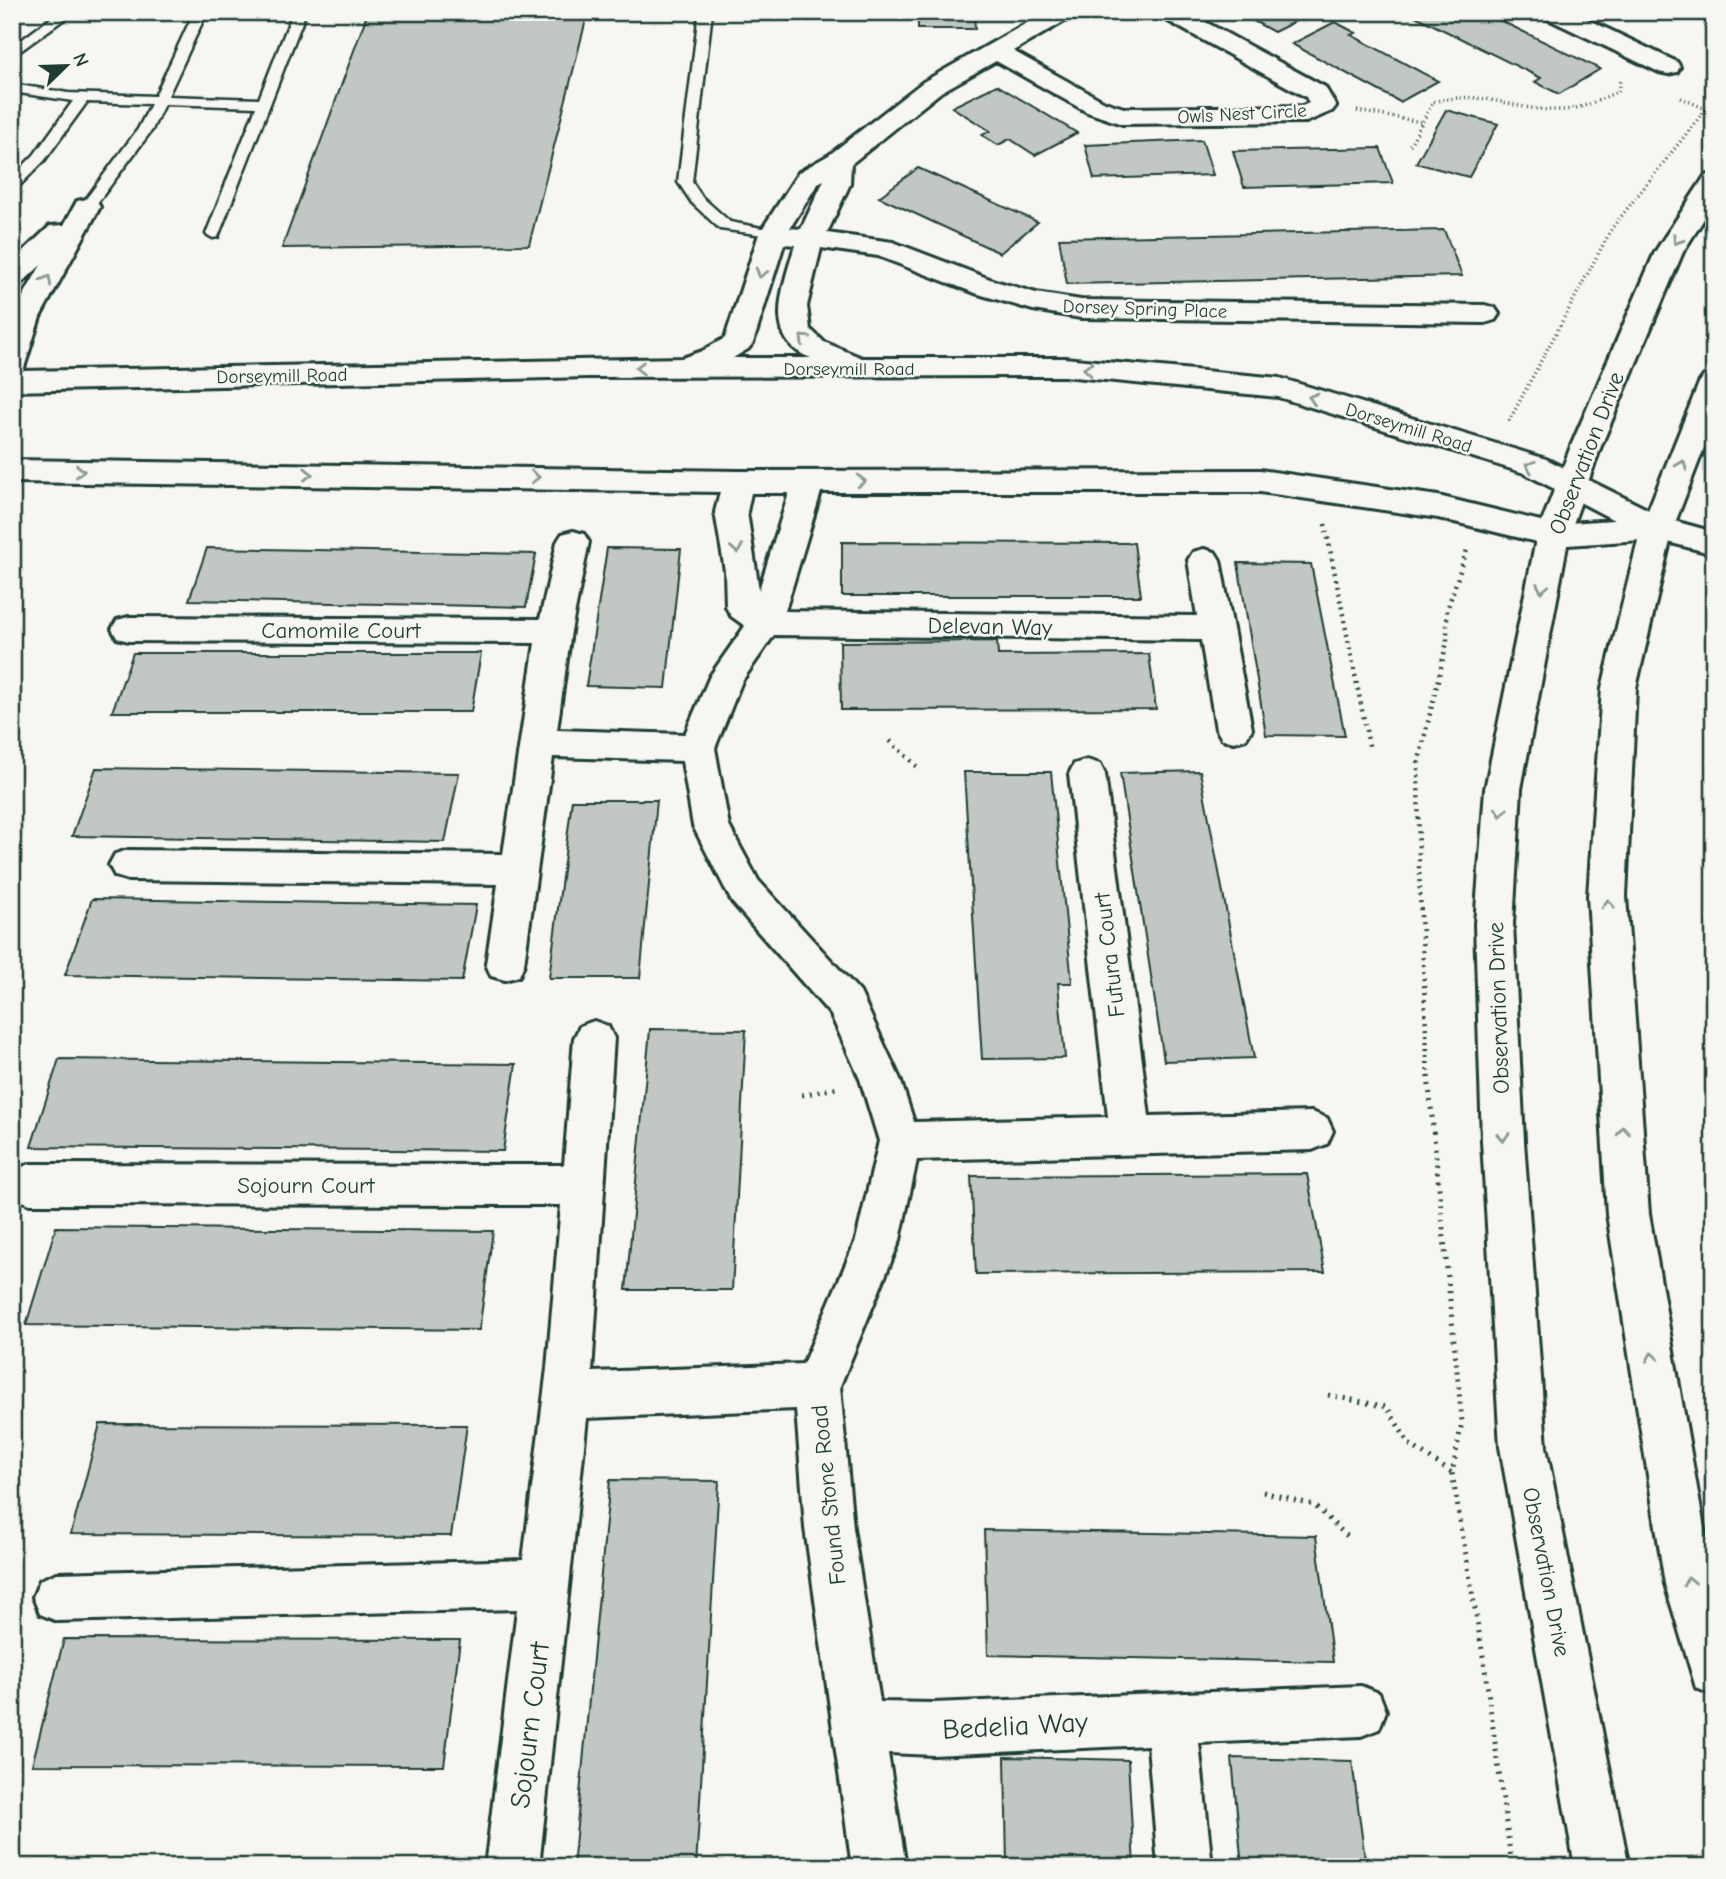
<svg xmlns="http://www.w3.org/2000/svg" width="1726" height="1879" font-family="'Comic Neue',sans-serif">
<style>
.building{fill:#c1c8c3;stroke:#1f3d34;stroke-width:2}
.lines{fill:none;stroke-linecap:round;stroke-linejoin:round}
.lane-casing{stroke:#1f3d34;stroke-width:5}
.street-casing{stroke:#1f3d34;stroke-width:6}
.secondary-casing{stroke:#1f3d34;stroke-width:6}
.path-far2{stroke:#1f3d34;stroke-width:3.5;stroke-dasharray:1 3.5;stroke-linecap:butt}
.path-far1{stroke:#1f3d34;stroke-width:4.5;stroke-dasharray:2 5;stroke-linecap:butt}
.path{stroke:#1f3d34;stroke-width:5;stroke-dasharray:2 6;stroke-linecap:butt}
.lane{fill:#f6f6f2;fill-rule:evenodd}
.street{fill:#f6f6f2;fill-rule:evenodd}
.secondary{fill:#f6f6f2;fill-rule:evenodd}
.oneway{stroke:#8a9a93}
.labels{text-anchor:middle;stroke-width:5;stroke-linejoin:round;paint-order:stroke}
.far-street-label{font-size:19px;fill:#1f3d34;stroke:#f6f6f2}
.street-label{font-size:23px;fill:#1f3d34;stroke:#f6f6f2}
.near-street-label{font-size:28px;fill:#1f3d34;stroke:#f6f6f2}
</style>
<rect width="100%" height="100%" fill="#f6f6f2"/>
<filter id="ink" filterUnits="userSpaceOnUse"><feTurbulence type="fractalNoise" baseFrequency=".0143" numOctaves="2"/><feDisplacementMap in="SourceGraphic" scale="14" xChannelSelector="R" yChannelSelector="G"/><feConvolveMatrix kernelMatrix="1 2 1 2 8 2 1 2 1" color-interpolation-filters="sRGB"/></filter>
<g filter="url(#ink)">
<!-- building -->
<g class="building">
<polygon points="368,12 588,12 529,245 282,248"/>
<polygon points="918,12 974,12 975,29 918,29"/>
<polygon points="1237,12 1307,12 1310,14 1274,32"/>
<polygon points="1483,12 1600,69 1559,94 1535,82 1541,78 1409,13"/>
<polygon points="1335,22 1356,33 1351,35 1438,81 1400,102 1292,44"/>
<polygon points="997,85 1077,133 1035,155 1010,139 998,145 982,135 990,131 952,107"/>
<polygon points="1446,110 1498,124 1469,177 1416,163"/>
<polygon points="1202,140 1213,175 1094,179 1085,145"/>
<polygon points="1380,148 1393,183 1244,187 1233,151"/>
<polygon points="918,168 1038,222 1000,253 879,197"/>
<polygon points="1444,230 1462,276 1067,284 1059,238"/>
<polygon points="842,542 1134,543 1141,596 842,596"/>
<polygon points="207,548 536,554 526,607 189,600"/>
<polygon points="607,548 681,549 666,688 586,686"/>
<polygon points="1238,563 1311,564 1345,736 1266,735"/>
<polygon points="997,641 998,655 1149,654 1156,709 841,710 840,642"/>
<polygon points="133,653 481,653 471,712 112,712"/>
<polygon points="96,768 459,773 445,842 72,836"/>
<polygon points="1200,771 1254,1058 1164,1061 1120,773"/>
<polygon points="964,772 1051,772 1072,983 1058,983 1065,1058 982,1059"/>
<polygon points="572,800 657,800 640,978 549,978"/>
<polygon points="92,899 476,905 462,981 65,975"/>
<polygon points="650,1029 746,1030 732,1290 626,1290"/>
<polygon points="59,1059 516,1064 503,1151 31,1147"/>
<polygon points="1307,1174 1325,1272 976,1274 971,1176"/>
<polygon points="56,1227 493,1231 479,1330 26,1325"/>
<polygon points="100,1424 467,1425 451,1536 71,1534"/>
<polygon points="610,1480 719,1481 696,1867 573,1867"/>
<polygon points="984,1530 1316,1536 1333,1662 988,1655"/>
<polygon points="64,1639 460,1640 444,1766 32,1765"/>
<polygon points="1005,1757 1128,1760 1134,1867 1007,1867"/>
<polygon points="1232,1758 1352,1761 1366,1867 1242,1867"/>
</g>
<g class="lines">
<!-- lane casing -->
<g class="lane-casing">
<g id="lane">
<polygon points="59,12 74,12 12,57 12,47"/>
<polygon points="194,12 207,12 168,96 259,99 293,12 306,12 218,237 213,238 206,234 256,107 164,104 152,130 92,210 87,211 80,207 138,129 151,104 87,102 44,161 17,188 12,189 12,177 34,155 73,101 12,92 12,84 68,93 155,96"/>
<polygon points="699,12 712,12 692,182 702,197 730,222 778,231 780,234 778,237 720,229 692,203 678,182"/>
</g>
</g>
<!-- street casing -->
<g class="street-casing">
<g id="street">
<path d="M1046 12H1076L1072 17 1013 51 1105 102 1124 108 1302 106 1309 103 1306 97 1161 17 1157 12H1187L1325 87 1336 106 1332 111 1306 122 1122 124 1087 112 996 61 941 92 851 164 850 184 827 233 893 242 995 281 1036 293 1081 300 1485 305 1495 308 1499 314 1495 320 1485 323 1081 318 1033 310 975 293 878 256 821 248 807 306 810 329 824 342 862 358H1064L1280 378 1546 459 1667 519 1714 532V554L1656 539 1553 546 1438 518 1260 492H821L785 611 1197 616 1188 560 1193 552 1204 549 1215 552 1220 560 1252 729 1246 739 1234 742 1222 739 1216 729 1201 640 774 635 742 681 715 748 729 826 758 880 860 992 900 1079 914 1122 1108 1117 1069 774 1074 764 1087 760 1100 764 1105 774 1149 1116 1312 1112 1327 1118 1333 1131 1327 1144 1312 1150 917 1160 900 1240 840 1386 853 1528 880 1702 933 1703 1361 1686 1379 1693 1386 1711 1379 1729 1361 1736 1199 1743 1212 1867H1158L1148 1745 933 1755 888 1753 906 1867H852L805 1528 796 1409 587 1418 539 1867H485L517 1609 57 1621 40 1614 33 1597 40 1580 57 1573 523 1560 547 1368 561 1205 30 1204 15 1198 12 1176 15 1170 30 1164 564 1165 574 1038 580 1026 594 1021 608 1026 614 1038 592 1372 803 1364 856 1240 879 1141 860 1079 831 1015 732 902 693 826 682 761 553 757 524 964 519 976 505 980 491 976 486 964 498 884 128 880 115 876 109 865 115 854 128 850 503 854 535 643 129 641 117 638 112 629 117 620 129 617 540 619 557 542 562 534 573 531 584 534 589 542 571 631 557 730 685 734 710 676 745 626 731 616 726 607 725 571 715 512 720 492 12 482V460L738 471 1260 470 1438 496 1553 524 1614 520 1524 473 1278 397 1064 376 588 377 12 391V316L41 265 22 283 12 285V262L50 226 64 225 77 201 87 199 97 201 100 207 40 317 23 371 682 358 702 351 725 338 759 234 799 172 829 155 923 82ZM824 180 801 229 790 228 818 183ZM784 244 795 245C785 282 760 340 811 358H733L748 349 753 343ZM751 493H789L759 590 747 512Z"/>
<polygon points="1540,12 1572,12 1677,62 1680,67 1677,72 1668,74 1659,72 1544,17"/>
</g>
</g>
<!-- secondary casing -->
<g class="secondary-casing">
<g id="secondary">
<polygon points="1714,174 1714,203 1683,252 1601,446 1569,535 1521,789 1513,924 1524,1141 1546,1447 1629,1867 1575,1867 1500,1447 1482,1141 1475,924 1485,789 1537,535 1571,446 1655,252 1705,176"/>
<polygon points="1714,373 1714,422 1673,528 1636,688 1626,896 1649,1214 1714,1585 1714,1695 1696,1688 1665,1584 1607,1214 1588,896 1602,688 1641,528 1699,383 1704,376"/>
</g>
</g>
<!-- path-far2 -->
<g class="path-far2">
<polyline points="1681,98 1706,109"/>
<polyline points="1357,111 1422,122"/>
<path d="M1410 145 1433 102C1488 88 1512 112 1562 110 1582 109 1600 100 1618 91L1620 80"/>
<polyline points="1509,421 1612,228 1706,109 1714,103"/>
</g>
<!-- path-far1 -->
<g class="path-far1">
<polyline points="1325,524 1370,750"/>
<polyline points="890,741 920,769"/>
<polyline points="1428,1078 1419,869 1418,764 1447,642 1447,610 1467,550"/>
</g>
<!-- path -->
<g class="path">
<polyline points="1428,1076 1462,1422 1452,1473 1484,1662 1512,1867"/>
<polyline points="802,1095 836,1088"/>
<polyline points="1328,1395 1387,1407 1409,1444 1452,1473"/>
<polyline points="1263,1492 1314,1505 1347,1536"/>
</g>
<!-- lane -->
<use href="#lane" class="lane"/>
<!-- street -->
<use href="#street" class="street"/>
<!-- secondary -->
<use href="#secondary" class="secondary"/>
</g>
<!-- one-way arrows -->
<defs><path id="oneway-chevron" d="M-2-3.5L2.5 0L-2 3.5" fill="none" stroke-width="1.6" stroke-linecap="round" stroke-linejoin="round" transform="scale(1.75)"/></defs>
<g class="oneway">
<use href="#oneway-chevron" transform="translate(1677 240) rotate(123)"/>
<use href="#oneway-chevron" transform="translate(761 273) rotate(107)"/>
<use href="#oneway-chevron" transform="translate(47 280) rotate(-61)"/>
<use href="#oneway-chevron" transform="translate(804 339) rotate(-135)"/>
<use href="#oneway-chevron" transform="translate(640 368) rotate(180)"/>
<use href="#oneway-chevron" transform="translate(1088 369) rotate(-175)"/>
<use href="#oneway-chevron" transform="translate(1313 398) rotate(-163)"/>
<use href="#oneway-chevron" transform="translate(1682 465) rotate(-69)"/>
<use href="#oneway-chevron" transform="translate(1530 466) rotate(-160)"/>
<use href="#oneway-chevron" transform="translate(80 471) rotate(1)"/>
<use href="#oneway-chevron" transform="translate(308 474) rotate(1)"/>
<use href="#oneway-chevron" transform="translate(535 477) rotate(1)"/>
<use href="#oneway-chevron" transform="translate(861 481) rotate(-2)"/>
<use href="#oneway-chevron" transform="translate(737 549) rotate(80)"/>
<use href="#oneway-chevron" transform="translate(1542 588) rotate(101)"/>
<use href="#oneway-chevron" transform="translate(1501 812) rotate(94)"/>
<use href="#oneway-chevron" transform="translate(1608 904) rotate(-92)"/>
<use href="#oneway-chevron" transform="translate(1623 1131) rotate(-94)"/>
<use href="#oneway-chevron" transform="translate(1503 1137) rotate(87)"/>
<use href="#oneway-chevron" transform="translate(1652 1357) rotate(-99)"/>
<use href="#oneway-chevron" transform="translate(1689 1581) rotate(-102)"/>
</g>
</g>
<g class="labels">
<!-- far-street labels -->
<g class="far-street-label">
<text transform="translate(1242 113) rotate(-3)" y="7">Owls Nest Circle</text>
<text transform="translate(1145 308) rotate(2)" y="7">Dorsey Spring Place</text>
<text x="849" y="375">Dorseymill Road</text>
<text transform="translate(282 375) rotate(-1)" y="7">Dorseymill Road</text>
<text transform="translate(1409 427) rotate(17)" y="7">Dorseymill Road</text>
</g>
<!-- street labels -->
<g class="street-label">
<text transform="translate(1586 453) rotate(-69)" y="8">Observation Drive</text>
<text transform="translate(990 626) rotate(1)" y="8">Delevan Way</text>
<text x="341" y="638">Camomile Court</text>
<text transform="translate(1109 955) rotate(-97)" y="8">Futura Court</text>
<text transform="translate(1498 1008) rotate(-92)" y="8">Observation Drive</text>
<text x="306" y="1193">Sojourn Court</text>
<text transform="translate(828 1495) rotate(-96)" y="8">Found Stone Road</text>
<text transform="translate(1547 1572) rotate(79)" y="8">Observation Drive</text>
</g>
<!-- near-street labels -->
<g class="near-street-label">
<text transform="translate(529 1725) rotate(-83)" y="10">Sojourn Court</text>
<text transform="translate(1015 1725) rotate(-3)" y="10">Bedelia Way</text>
</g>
</g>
<!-- margin -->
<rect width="1726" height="1879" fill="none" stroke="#f6f6f2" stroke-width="42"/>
<rect x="21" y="21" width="1684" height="1837" fill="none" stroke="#1f3d34" stroke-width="2.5" filter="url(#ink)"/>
<!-- north arrow -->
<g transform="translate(66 66) rotate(67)" stroke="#f6f6f2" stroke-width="5" paint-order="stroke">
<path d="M0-5L12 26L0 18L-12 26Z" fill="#1f3d34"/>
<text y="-10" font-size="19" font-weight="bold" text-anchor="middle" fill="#1f3d34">N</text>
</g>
</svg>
